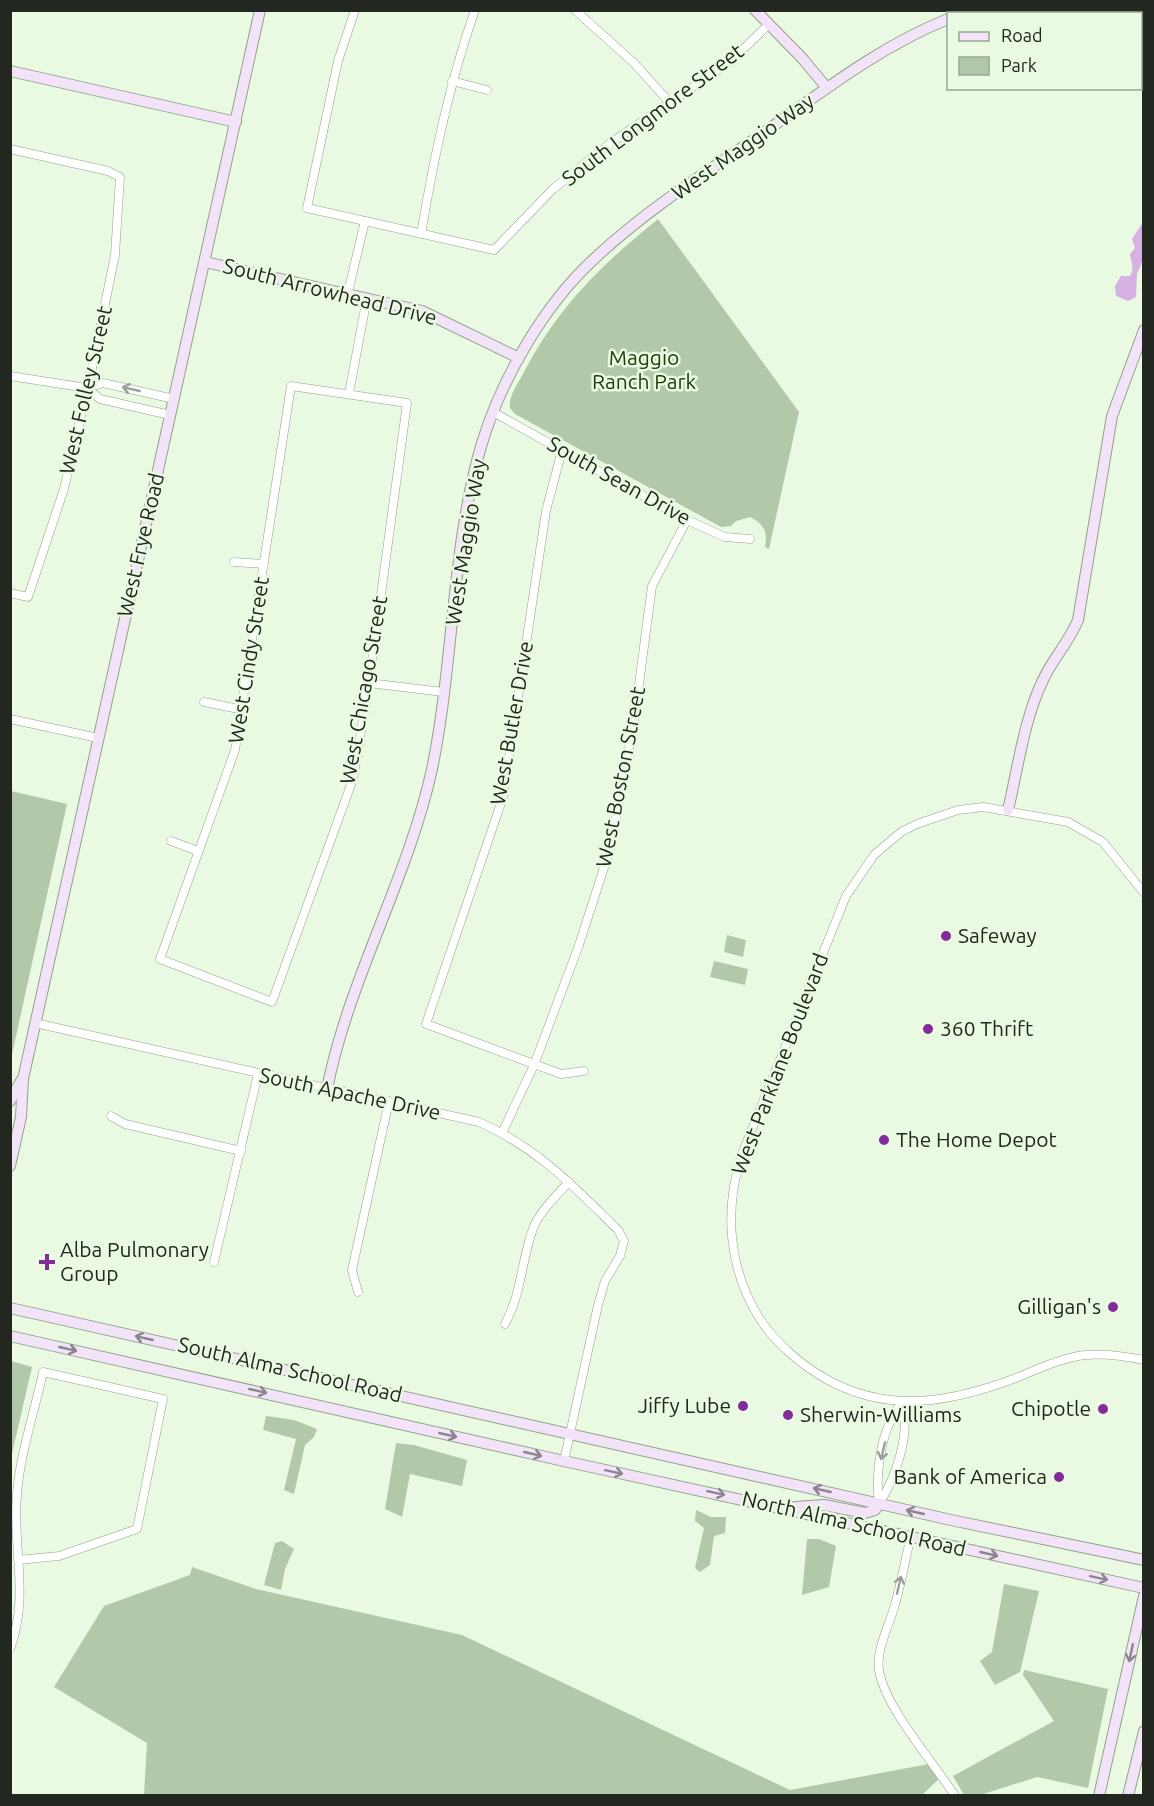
<svg xmlns="http://www.w3.org/2000/svg" width="1154" height="1806" font-family="Ubuntu,sans-serif">
<style>
.green{fill:#b3c8a8}
.water{fill:#d7b1e2}
.lines{fill:none;stroke-linecap:round;stroke-linejoin:round}
.street-casing{stroke:#92a18b;stroke-width:9}
.secondary-casing{stroke:#92a18b;stroke-width:12}
.street{stroke:#fff;stroke-width:8}
.secondary{stroke:#f3e3f8;stroke-width:10}
.oneway{stroke:#9c9e9b}
.oneway2{stroke:#8a868c}
.poi-dot{fill:#822c9a;stroke:#eafae2;stroke-width:2}
.labels{text-anchor:middle;stroke-width:5;stroke-linejoin:round;paint-order:stroke}
.street-label{font-size:21px;fill:#222820;stroke:#eafae2}
.park-label{font-size:21px;fill:#203f0a;stroke:#eafae2}
.poi-label{font-size:21px;fill:#222820;stroke:#eafae2;text-anchor:start}
</style>
<rect width="100%" height="100%" fill="#eafae2"/>
<!-- green -->
<g class="green">
<path d="M658 219 799 412 769 549 765 547C768 532 764 524 750 517L736 521 731 526 721 527 515 414 510 408C508 397 518 383 523 374 557 308 601 265 658 219Z"/>
<polygon points="11,791 67,804 11,1059 10,791"/>
<polygon points="727,935 746,940 743,957 724,952"/>
<polygon points="714,961 748,969 745,985 710,977"/>
<polygon points="11,1361 32,1367 11,1458 10,1361"/>
<polygon points="266,1416 294,1420 317,1429 314,1437 305,1445 294,1494 284,1490 296,1439 263,1430"/>
<polygon points="396,1443 414,1445 467,1460 462,1486 410,1474 402,1517 385,1509"/>
<polygon points="696,1510 711,1517 726,1517 725,1533 714,1536 710,1565 700,1572 695,1568 704,1528 695,1521"/>
<polygon points="807,1539 819,1539 836,1546 829,1587 802,1595"/>
<polygon points="282,1541 294,1549 285,1569 281,1590 264,1585 275,1543"/>
<polygon points="192,1567 256,1589 462,1635 790,1790 934,1763 942,1776 921,1796 144,1795 147,1743 54,1687 104,1606 190,1575"/>
<polygon points="1004,1584 1039,1591 1020,1672 995,1685 980,1661 992,1652"/>
<polygon points="1024,1670 1108,1689 1088,1788 1037,1777 980,1795 964,1795 953,1776 1054,1721 1023,1675"/>
</g>
<!-- water -->
<path class="water" d="M1143 222V260L1137 274 1136 297 1128 301 1116 296 1115 286 1121 276H1130C1135 268 1131 262 1130 254L1135 248 1132 239Z"/>
<g class="lines">
<!-- street casing -->
<g class="street-casing">
<g id="street">
<polyline points="355,10 338,61 307,208 494,250 553,189 612,142 731,61 769,24"/>
<polyline points="575,10 635,64 670,103"/>
<polyline points="452,81 487,90"/>
<polyline points="10,149 108,171 120,177 115,255 92,368 64,489 28,597 10,593"/>
<path d="M421 234C434 158 449 84 475 10"/>
<polyline points="348,292 365,221"/>
<polyline points="10,376 87,388 103,383 174,399"/>
<polygon points="291,386 407,403 369,683 353,779 272,1002 160,959 235,750"/>
<polyline points="87,388 100,399 170,415"/>
<polyline points="349,393 367,298"/>
<polyline points="493,412 687,520 725,537 750,539"/>
<polyline points="562,450 546,511 503,797 426,1024 561,1074 584,1071"/>
<polyline points="234,562 264,564"/>
<polyline points="369,683 443,692"/>
<polyline points="204,702 244,710"/>
<polyline points="10,719 98,738"/>
<polyline points="171,841 198,851"/>
<path d="M1144 893 1103 842 1068 822 983 807 958 810 917 824 901 832 874 855 846 896 742 1154C724 1209 728 1266 758 1316 774 1342 801 1365 828 1380 890 1414 952 1402 1016 1378 1038 1369 1061 1358 1085 1355 1105 1353 1124 1356 1144 1360"/>
<path d="M35 1023 479 1122C539 1149 572 1185 618 1230L624 1241 620 1256 605 1281 598 1305 564 1461"/>
<polyline points="111,1116 125,1124 241,1151"/>
<polyline points="502,1133 534,1065 579,945 610,849 634,722 652,586 687,520"/>
<polyline points="214,1262 258,1074"/>
<polyline points="358,1292 352,1270 389,1101"/>
<path d="M505 1324C523 1290 521 1259 534 1226 542 1209 556 1196 569 1182"/>
<path d="M879 1504C875 1472 881 1427 902 1403"/>
<path d="M879 1504C896 1477 911 1434 902 1403"/>
<path d="M911 1536C905 1560 901 1585 894 1608 888 1628 876 1650 879 1670 884 1706 934 1763 955 1796"/>
<path d="M10 1649C30 1595 12 1548 17 1494 20 1454 35 1410 43 1372L163 1399 137 1529 59 1556 18 1560"/>
</g>
</g>
<!-- secondary casing -->
<g class="secondary-casing">
<g id="secondary">
<polyline points="755,10 802,58 827,88"/>
<polyline points="965,14 975,10"/>
<polyline points="10,71 236,122"/>
<polyline points="205,262 422,311 519,358"/>
<path d="M1008 810C1018 768 1024 719 1043 680 1053 658 1068 644 1078 620L1112 416 1144 330"/>
<path d="M327 1089C349 978 408 879 432 769 454 663 451 547 482 443 502 378 544 305 594 259 647 209 710 170 769 129 827 88 883 45 948 19"/>
<polyline points="10,1101 21,1081"/>
<polyline points="10,1166 21,1117 23,1079 260,10"/>
<polyline points="10,1308 951,1520 1144,1560"/>
<polyline points="10,1336 564,1461 1144,1588"/>
<polyline points="795,1507 824,1505 865,1513 875,1510 879,1504"/>
<polyline points="1099,1796 1144,1596"/>
<polyline points="1128,1796 1144,1731"/>
</g>
</g>
<!-- street -->
<use href="#street" class="street"/>
<!-- secondary -->
<use href="#secondary" class="secondary"/>
</g>
<!-- one-way arrows -->
<defs><path id="oneway-shaft" d="M-6 0H5M1.5-3L5.5 0L1.5 3" fill="none" stroke-width="1.6" stroke-linecap="round" stroke-linejoin="round" transform="scale(1.5)"/></defs>
<g class="oneway">
<use href="#oneway-shaft" transform="translate(131 389) rotate(-167)"/>
<use href="#oneway-shaft" transform="translate(883 1451) rotate(103)"/>
<use href="#oneway-shaft" transform="translate(899 1585) rotate(-77)"/>
</g>
<g class="oneway2">
<use href="#oneway-shaft" transform="translate(144 1338) rotate(-167)"/>
<use href="#oneway-shaft" transform="translate(68 1349) rotate(13)"/>
<use href="#oneway-shaft" transform="translate(258 1391) rotate(13)"/>
<use href="#oneway-shaft" transform="translate(448 1435) rotate(13)"/>
<use href="#oneway-shaft" transform="translate(533 1454) rotate(13)"/>
<use href="#oneway-shaft" transform="translate(614 1472) rotate(12)"/>
<use href="#oneway-shaft" transform="translate(822 1490) rotate(-167)"/>
<use href="#oneway-shaft" transform="translate(716 1493) rotate(12)"/>
<use href="#oneway-shaft" transform="translate(915 1512) rotate(-167)"/>
<use href="#oneway-shaft" transform="translate(989 1554) rotate(13)"/>
<use href="#oneway-shaft" transform="translate(1099 1578) rotate(12)"/>
<use href="#oneway-shaft" transform="translate(1131 1653) rotate(102)"/>
</g>
<!-- markers -->
<g class="poi-dot">
<circle cx="946" cy="936" r="6"/>
<circle cx="928" cy="1029" r="6"/>
<circle cx="884" cy="1140" r="6"/>
<path d="M44 1253h6v6h6v6h-6v6h-6v-6h-6v-6h6z"/>
<circle cx="1113" cy="1307" r="6"/>
<circle cx="743" cy="1406" r="6"/>
<circle cx="1103" cy="1409" r="6"/>
<circle cx="788" cy="1415" r="6"/>
<circle cx="1059" cy="1477" r="6"/>
</g>
<g class="labels">
<!-- street labels -->
<g class="street-label">
<text transform="translate(653 115) rotate(-37)" y="7">South Longmore Street</text>
<text transform="translate(743 147) rotate(-35)" y="7">West Maggio Way</text>
<text transform="translate(330 292) rotate(14)" y="7">South Arrowhead Drive</text>
<text transform="translate(86 390) rotate(-77)" y="7">West Folley Street</text>
<text transform="translate(619 481) rotate(29)" y="7">South Sean Drive</text>
<text transform="translate(466 542) rotate(-81)" y="7">West Maggio Way</text>
<text transform="translate(141 545) rotate(-77)" y="7">West Frye Road</text>
<text transform="translate(249 660) rotate(-81)" y="7">West Cindy Street</text>
<text transform="translate(364 690) rotate(-80)" y="7">West Chicago Street</text>
<text transform="translate(512 723) rotate(-80)" y="7">West Butler Drive</text>
<text transform="translate(621 777) rotate(-79)" y="7">West Boston Street</text>
<text transform="translate(780 1064) rotate(-69)" y="7">West Parklane Boulevard</text>
<text transform="translate(350 1094) rotate(12)" y="7">South Apache Drive</text>
<text transform="translate(290 1370) rotate(13)" y="7">South Alma School Road</text>
<text transform="translate(854 1524) rotate(13)" y="7">North Alma School Road</text>
</g>
<!-- park labels -->
<g class="park-label">
<text x="644" y="365">Maggio<tspan x="644" dy="24">Ranch Park</tspan></text>
</g>
<!-- poi labels -->
<g class="poi-label">
<text x="958" y="943">Safeway</text>
<text x="940" y="1036">360 Thrift</text>
<text x="896" y="1147">The Home Depot</text>
<text x="60" y="1257">Alba Pulmonary<tspan x="60" dy="24">Group</tspan></text>
<text x="1101" y="1314" text-anchor="end">Gilligan's</text>
<text x="731" y="1413" text-anchor="end">Jiffy Lube</text>
<text x="1091" y="1416" text-anchor="end">Chipotle</text>
<text x="800" y="1422">Sherwin-Williams</text>
<text x="1047" y="1484" text-anchor="end">Bank of America</text>
</g>
</g>
<!-- border -->
<rect width="1154" height="1806" fill="none" stroke="#222820" stroke-width="24"/>
<!-- legend -->
<rect x="947" y="12" width="195" height="78" fill="#eafae2" stroke="#9aa694" stroke-width="1.5"/>
<rect x="959" y="32" width="30" height="9" fill="#f3e3f8" stroke="#9aa694" stroke-width="1.5"/>
<text x="1001" y="42" font-size="18" fill="#222820">Road</text>
<rect x="959" y="57" width="30" height="18" fill="#b3c8a8" stroke="#9aa694" stroke-width="1.5"/>
<text x="1001" y="72" font-size="18" fill="#222820">Park</text>
</svg>
